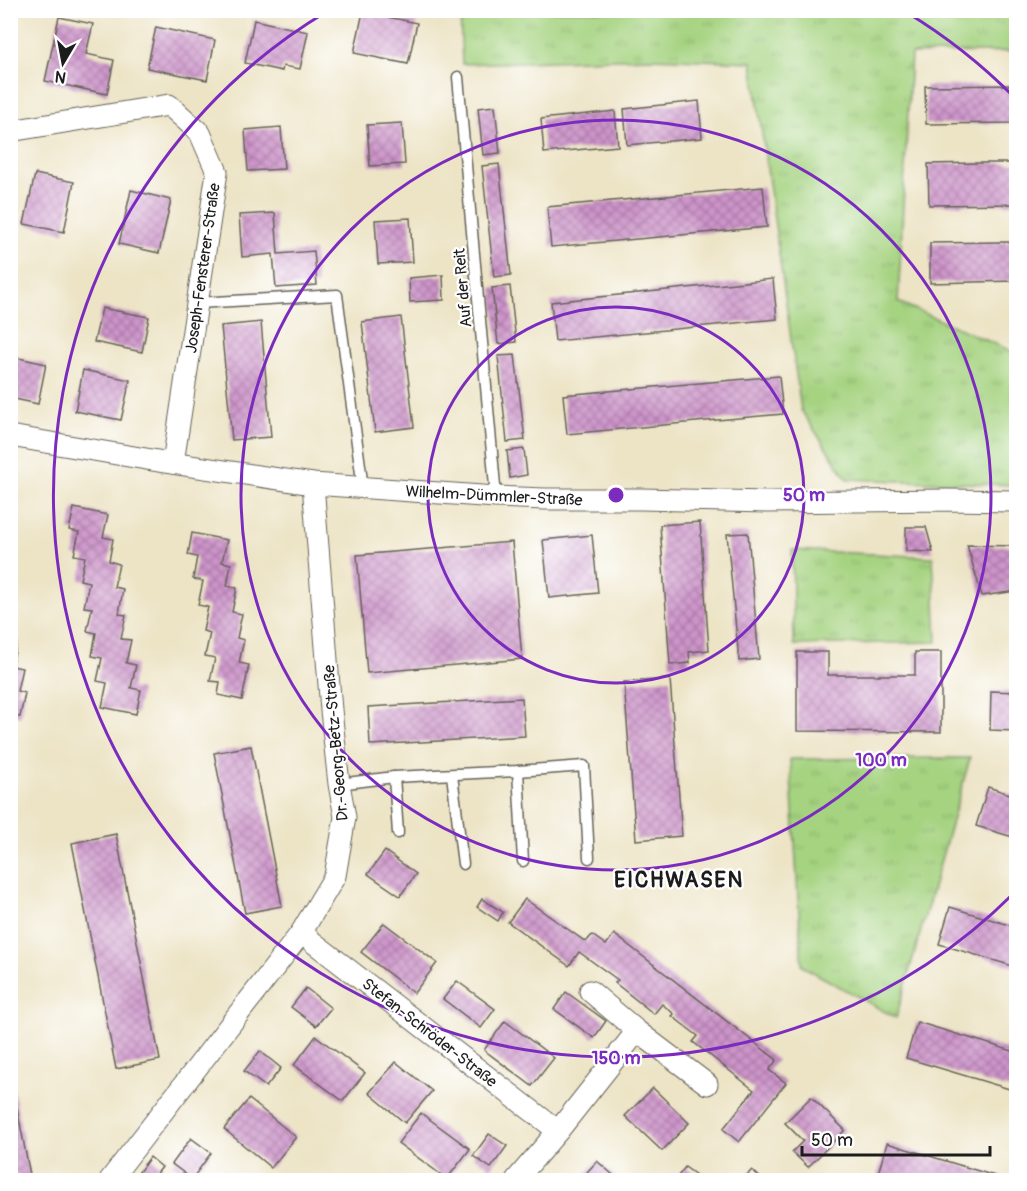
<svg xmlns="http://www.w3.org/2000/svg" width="1027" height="1191" font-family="Pangolin,sans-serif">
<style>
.grass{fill:url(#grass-tufts);stroke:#60784e;stroke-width:1.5}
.building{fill:url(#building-cross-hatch)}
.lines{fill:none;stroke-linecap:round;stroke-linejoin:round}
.service-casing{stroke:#656258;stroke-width:13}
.minor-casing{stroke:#656258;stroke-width:23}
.service{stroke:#fff;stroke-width:10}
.minor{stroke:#fff;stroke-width:21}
.ring{fill:none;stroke:#7b2cbf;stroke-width:3}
.labels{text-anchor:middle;stroke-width:4.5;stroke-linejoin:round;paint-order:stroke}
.street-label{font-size:16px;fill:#1c1c1c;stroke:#fff}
.district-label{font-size:22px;font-weight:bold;letter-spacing:1.5px;fill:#1c1c1c;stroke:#fff}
.centre{fill:#7b2cbf;stroke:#fff;stroke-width:3}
.ring-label{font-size:18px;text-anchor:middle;font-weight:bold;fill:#7b2cbf;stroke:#fff;stroke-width:4.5;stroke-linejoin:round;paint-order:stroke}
</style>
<defs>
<pattern id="grass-tufts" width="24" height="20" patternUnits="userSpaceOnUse" patternTransform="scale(1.5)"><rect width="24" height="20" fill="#a5d380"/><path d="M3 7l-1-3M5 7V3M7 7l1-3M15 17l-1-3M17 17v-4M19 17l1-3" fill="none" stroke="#8db56e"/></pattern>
<pattern id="building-cross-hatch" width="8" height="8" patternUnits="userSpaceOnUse" patternTransform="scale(1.5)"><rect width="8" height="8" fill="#cd94ca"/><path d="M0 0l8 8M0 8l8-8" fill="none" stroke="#a678a3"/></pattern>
</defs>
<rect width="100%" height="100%" fill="#fff"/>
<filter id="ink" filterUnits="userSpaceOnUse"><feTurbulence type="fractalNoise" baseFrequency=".0167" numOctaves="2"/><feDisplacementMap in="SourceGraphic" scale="12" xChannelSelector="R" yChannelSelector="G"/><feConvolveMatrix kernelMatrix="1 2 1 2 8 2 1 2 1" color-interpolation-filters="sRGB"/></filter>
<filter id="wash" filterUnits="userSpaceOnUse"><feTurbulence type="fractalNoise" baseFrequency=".008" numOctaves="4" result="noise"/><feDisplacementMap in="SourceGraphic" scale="24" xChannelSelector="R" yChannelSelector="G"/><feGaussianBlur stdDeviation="1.35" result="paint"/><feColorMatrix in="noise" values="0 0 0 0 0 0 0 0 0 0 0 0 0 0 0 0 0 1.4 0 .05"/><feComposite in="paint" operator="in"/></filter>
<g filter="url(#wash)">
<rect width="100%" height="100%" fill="#ede4c6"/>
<!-- grass -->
<g class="grass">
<polygon points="460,11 1016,11 1016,51 911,54 898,302 1016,353 1016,485 847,479 801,410 752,62 650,58 462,64"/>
<polygon points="792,550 933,557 937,642 794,645"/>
<polygon points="970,758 896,1018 802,966 790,759"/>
</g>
<g id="blocks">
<!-- building -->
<g class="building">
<polygon points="363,12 417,23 408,64 354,53"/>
<polygon points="59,17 93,24 86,54 114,60 107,94 45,81"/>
<polygon points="254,20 308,32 300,69 283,66 282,71 245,63"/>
<polygon points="156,27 215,40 207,80 147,68"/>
<polygon points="1016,85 1016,123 926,124 925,86"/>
<polygon points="699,101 702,138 627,145 624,109"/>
<polygon points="495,106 500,153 483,155 478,108"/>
<polygon points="615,111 618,146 544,153 541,119"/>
<polygon points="402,123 405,164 370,166 367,125"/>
<polygon points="281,127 284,169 248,171 245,130"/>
<polygon points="978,163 1016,163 1016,204 929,205 928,164"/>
<polygon points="499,164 511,275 494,277 482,166"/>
<polygon points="35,174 74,182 64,232 24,224"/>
<polygon points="763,187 767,227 551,247 547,207"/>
<polygon points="131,190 171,200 159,253 119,244"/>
<polygon points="275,213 278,254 314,251 317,285 276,288 273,254 242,257 239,215"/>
<polygon points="410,218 413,262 378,264 375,220"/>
<polygon points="1004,242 1016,242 1016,281 930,283 930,243"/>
<polygon points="443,275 444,300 410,302 409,278"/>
<polygon points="773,279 777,319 555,341 551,302"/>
<polygon points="510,286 516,342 498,344 492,288"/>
<polygon points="102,308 149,317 142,352 94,342"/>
<polygon points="401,317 414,427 375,432 362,322"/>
<polygon points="261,322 271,437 232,440 221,326"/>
<polygon points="515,355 525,440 507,442 498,356"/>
<polygon points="10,356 46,364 38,404 10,398"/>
<polygon points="83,370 130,380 121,420 75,411"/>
<polygon points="779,376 783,414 567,434 563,395"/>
<polygon points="524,449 527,475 510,478 507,451"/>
<polygon points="74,508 108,515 103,537 113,539 109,561 119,564 114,587 123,589 119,614 126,615 121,639 131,640 126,663 136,665 131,688 141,690 136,714 102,707 107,683 97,681 102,658 92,656 96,633 87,631 92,608 84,607 89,582 80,580 85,557 74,555 79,532 69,530"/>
<polygon points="700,522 709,650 689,652 690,663 670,665 660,525"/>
<polygon points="906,527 926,527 933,552 906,551"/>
<polygon points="192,533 227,540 222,562 231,564 227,586 237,588 232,612 242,614 237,638 244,640 239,663 249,665 242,700 218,695 220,682 210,681 215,658 205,656 210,633 203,631 208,607 198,605 203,581 193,579 197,557 188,555"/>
<polygon points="748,533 759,659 739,661 727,534"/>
<polygon points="592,535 598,593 549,598 543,540"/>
<polygon points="512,542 522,659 367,673 357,555"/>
<polygon points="967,545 1016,546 1016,591 982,596"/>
<polygon points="10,641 17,642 12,666 22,668 17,691 25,693 20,717 10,714"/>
<polygon points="797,652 828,652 828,675 915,675 915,652 941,652 941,732 797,731"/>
<polygon points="670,679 682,836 636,840 624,682"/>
<polygon points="991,691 1016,692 1016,731 990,730"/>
<polygon points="522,698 525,736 370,745 368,707"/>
<polygon points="251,746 282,906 245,913 214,753"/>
<polygon points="988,787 1016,796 1016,838 976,826"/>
<polygon points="116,834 160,1060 116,1069 72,843"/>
<polygon points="385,851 416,874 400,896 368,874"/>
<polygon points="482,899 503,912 498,921 477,907"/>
<polygon points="525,899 586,942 592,935 606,945 614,934 777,1060 769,1070 786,1083 739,1142 723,1129 754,1090 693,1042 698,1036 672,1016 674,1014 662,1004 654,1014 615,983 618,980 579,952 569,966 508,922"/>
<polygon points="950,907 1016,927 1016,967 939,944"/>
<polygon points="384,923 437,963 414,993 361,952"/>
<polygon points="457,981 495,1009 481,1028 443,999"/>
<polygon points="306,988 331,1008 316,1026 291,1007"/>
<polygon points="566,992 606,1021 594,1038 554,1009"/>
<polygon points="505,1021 554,1058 532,1086 484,1050"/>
<polygon points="917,1022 1016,1052 1016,1091 906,1058"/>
<polygon points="316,1036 365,1073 343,1101 294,1065"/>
<polygon points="260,1051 281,1068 266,1087 244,1071"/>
<polygon points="396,1062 432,1091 405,1123 369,1093"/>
<polygon points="10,1082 12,1082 31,1180 10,1180"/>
<polygon points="653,1088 689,1123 662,1151 625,1116"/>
<polygon points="811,1097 845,1130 808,1167 792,1152 803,1141 785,1123"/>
<polygon points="249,1099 296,1137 271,1168 224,1129"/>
<polygon points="421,1113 470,1149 447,1179 398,1143"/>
<polygon points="489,1134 507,1146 491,1168 473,1156"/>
<polygon points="191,1138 211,1153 192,1179 172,1164"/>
<polygon points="887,1143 1008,1180 876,1180"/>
<polygon points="150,1157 162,1167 152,1180 133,1180"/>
<polygon points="597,1161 619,1180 580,1180"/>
<polygon points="685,1167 703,1180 675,1180"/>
<polygon points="752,1170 763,1180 742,1180"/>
</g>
</g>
</g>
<g filter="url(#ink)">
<use href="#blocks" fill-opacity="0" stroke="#656258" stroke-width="1.5"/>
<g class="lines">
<!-- service casing -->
<g class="service-casing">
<g id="service">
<polyline points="458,77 496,497"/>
<polyline points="197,303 337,295 363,488"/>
<polyline points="518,771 523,861"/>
<polyline points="452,775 463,864"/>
<polyline points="394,777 398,833"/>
<polyline points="339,784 394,777 518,771 584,766 589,858"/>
</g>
</g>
<!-- minor casing -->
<g class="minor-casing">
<g id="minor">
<polyline points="10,131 169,105 200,133 217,172 173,463"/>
<polyline points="10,436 164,462 313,484 496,497 545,499 641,499 767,502 947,500 1016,501"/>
<polyline points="301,933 558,1131"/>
<polyline points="590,991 637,1031 707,1084"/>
<polyline points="110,1180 301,933 335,876 345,817 339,784 331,710 313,484"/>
<polyline points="516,1180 558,1131 637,1031"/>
</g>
</g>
<!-- service -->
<use href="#service" class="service"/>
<!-- minor -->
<use href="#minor" class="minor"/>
</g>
</g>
<!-- distance rings -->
<g class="ring">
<circle cx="616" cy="495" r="188"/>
<circle cx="616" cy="495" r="375"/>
<path d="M1014 893A563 563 0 1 1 326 12M906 12A563 563 0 0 1 1014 97"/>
</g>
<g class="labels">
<!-- street labels -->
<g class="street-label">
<text transform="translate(202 268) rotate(-82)" y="6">Joseph-Fensterer-Straße</text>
<text transform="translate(462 288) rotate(-95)" y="6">Auf der Reit</text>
<text transform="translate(494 495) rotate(3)" y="6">Wilhelm-Dümmler-Straße</text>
<text transform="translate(335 743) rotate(-95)" y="6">Dr.-Georg-Betz-Straße</text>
<text transform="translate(430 1032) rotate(38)" y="6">Stefan-Schröder-Straße</text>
</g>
<!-- district labels -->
<g class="district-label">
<text x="679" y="887">EICHWASEN</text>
</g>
</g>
<circle cx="616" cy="495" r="9" class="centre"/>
<g class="ring-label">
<text x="804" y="501">50 m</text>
<text x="881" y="766">100 m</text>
<text x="616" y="1064">150 m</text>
</g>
<!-- margin -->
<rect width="1027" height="1191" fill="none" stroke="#fff" stroke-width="36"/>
<!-- north arrow -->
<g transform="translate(63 63) rotate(190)" stroke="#ffffff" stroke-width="4.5" paint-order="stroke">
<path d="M0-4.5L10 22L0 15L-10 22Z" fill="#1c1c1c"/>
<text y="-9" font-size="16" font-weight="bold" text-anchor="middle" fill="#1c1c1c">N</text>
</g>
<!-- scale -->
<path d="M802 1146v9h188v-9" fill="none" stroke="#1c1c1c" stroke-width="3"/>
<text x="811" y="1146" font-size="18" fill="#1c1c1c" stroke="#ffffff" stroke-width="4.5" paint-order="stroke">50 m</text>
</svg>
